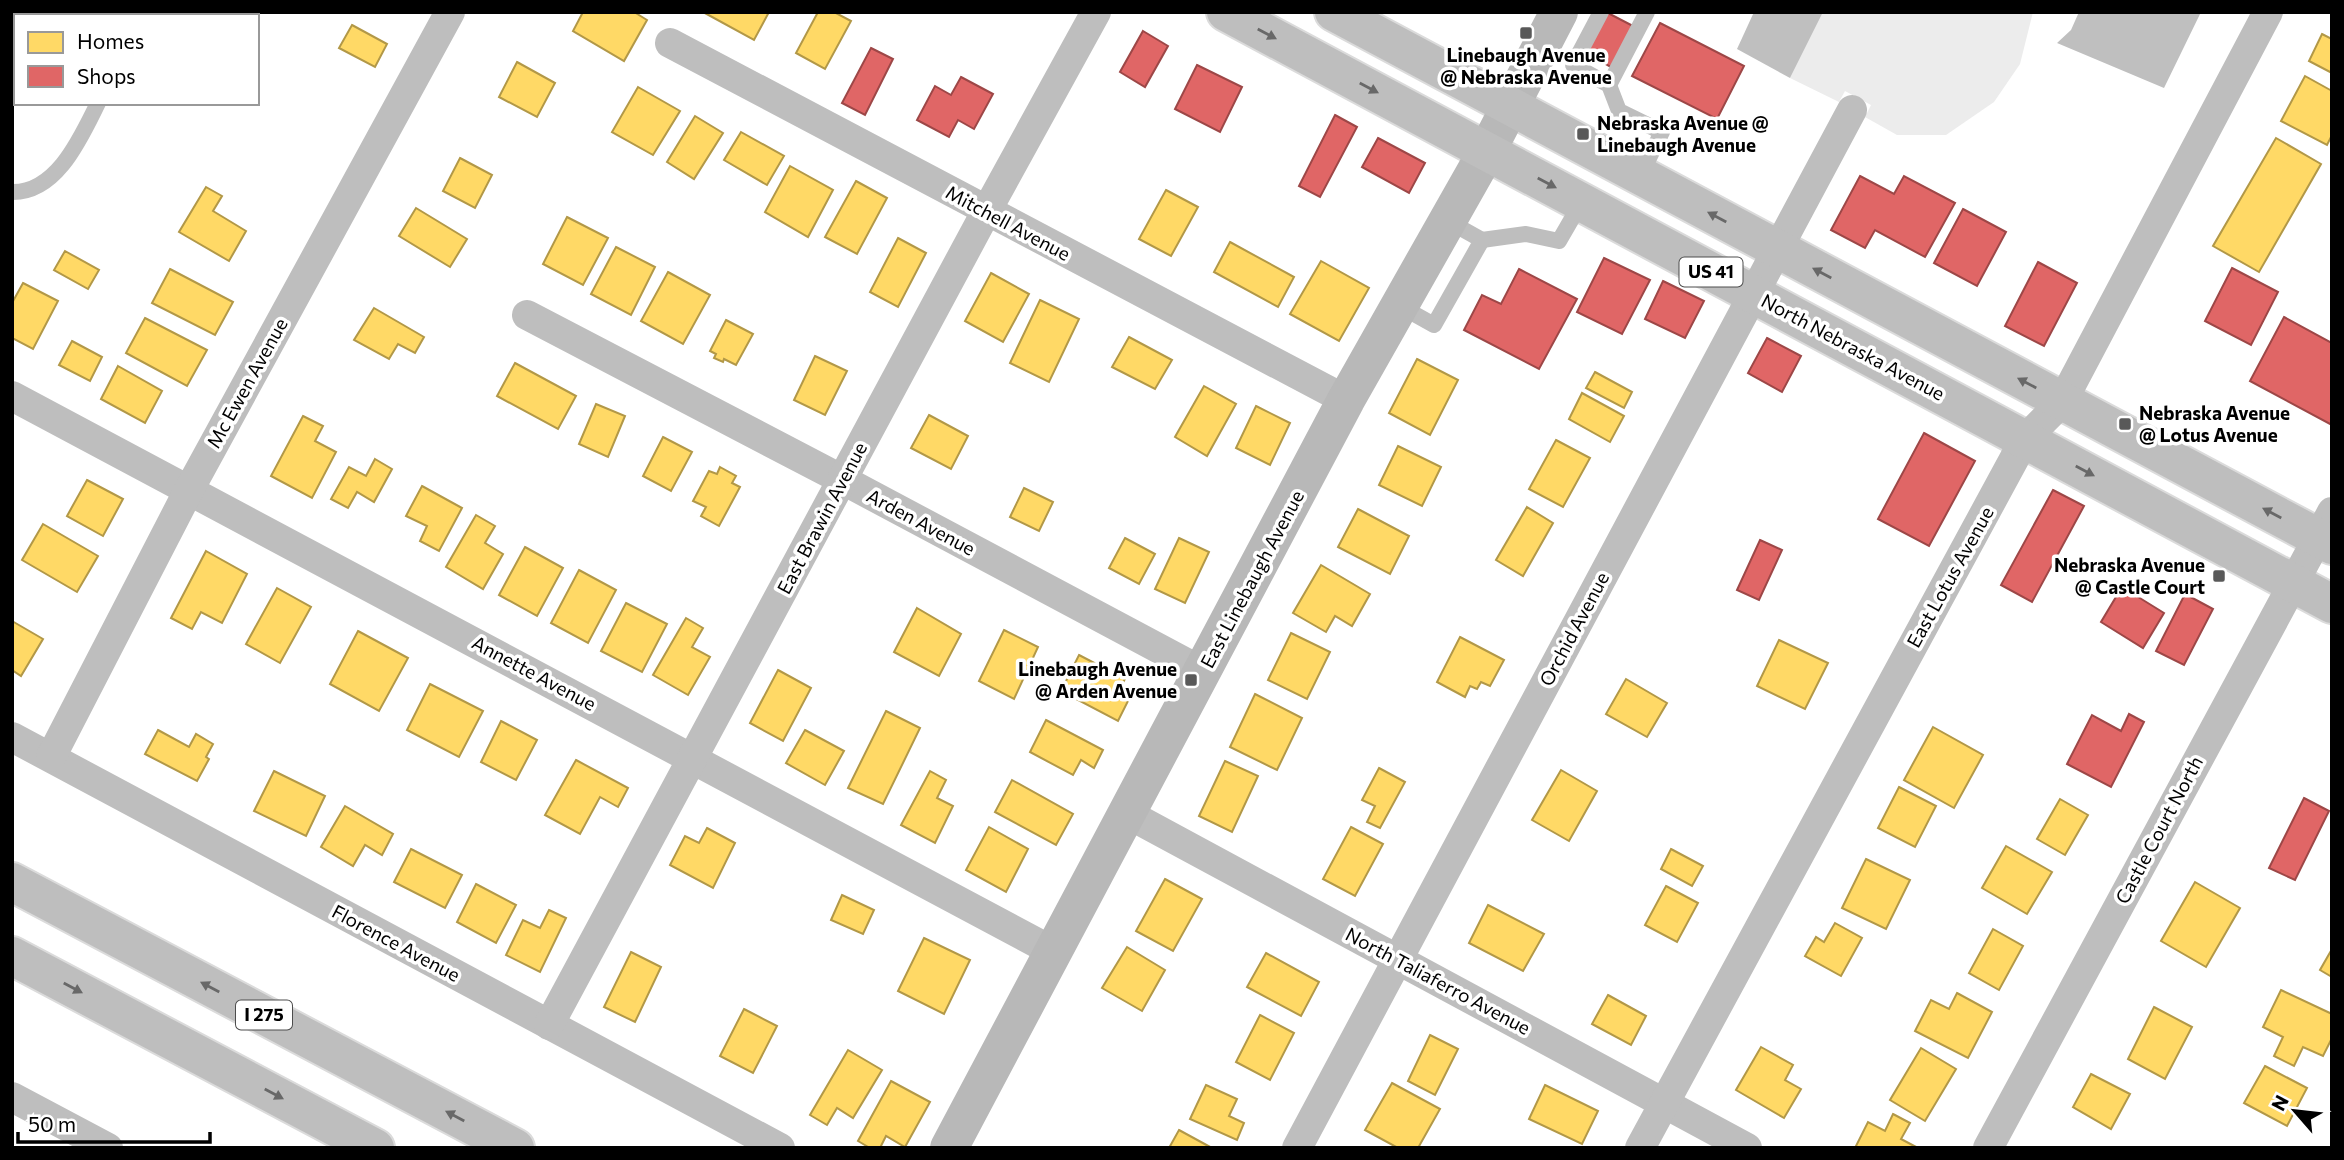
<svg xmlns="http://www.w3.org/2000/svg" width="2344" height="1160" font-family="Commissioner,sans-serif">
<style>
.green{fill:#ececec}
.water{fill:#bfbfbf}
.homes{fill:#ffd966;stroke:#b29847;stroke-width:2}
.shops{fill:#e06666;stroke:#9d4747;stroke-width:2}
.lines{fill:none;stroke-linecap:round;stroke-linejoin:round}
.primary-casing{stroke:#dbdbdb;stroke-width:42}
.highway-casing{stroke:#dbdbdb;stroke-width:42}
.lane{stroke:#bebebe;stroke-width:16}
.street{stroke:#bebebe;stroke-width:30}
.secondary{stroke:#b8b8b8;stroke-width:38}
.primary{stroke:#bebebe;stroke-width:38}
.highway{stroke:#bebebe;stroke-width:38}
.oneway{fill:#686868}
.poi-dot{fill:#595959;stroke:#fff;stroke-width:2.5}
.labels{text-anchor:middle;stroke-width:7;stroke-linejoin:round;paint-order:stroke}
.shield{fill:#fff;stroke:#4c4c4c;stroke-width:2}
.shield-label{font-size:18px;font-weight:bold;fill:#000}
.poi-label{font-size:19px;font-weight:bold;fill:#000;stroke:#fff;text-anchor:start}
.street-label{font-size:19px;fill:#000;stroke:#fff}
</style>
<rect width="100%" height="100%" fill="#fff"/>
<!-- green -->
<polygon class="green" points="1823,12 2033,12 2020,64 1994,102 1946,135 1897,135 1865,117 1871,105 1845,91 1839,102 1790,78"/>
<!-- water -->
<g class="water">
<polygon points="1754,12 1823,12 1790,78 1737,49"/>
<polygon points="2079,12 2201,12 2164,88 2057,43 2071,30"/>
</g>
<!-- homes -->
<g class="homes">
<polygon points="583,12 634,12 647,20 624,61 573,31"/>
<polygon points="703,12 769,12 754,40"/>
<polygon points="818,12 834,12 851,21 825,69 796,53"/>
<polygon points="352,25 387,44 375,67 339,48"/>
<polygon points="2322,34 2332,39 2332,73 2309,61"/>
<polygon points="517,62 555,83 537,117 499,97"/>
<polygon points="2305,76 2332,91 2332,135 2327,145 2281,121"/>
<polygon points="638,87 680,111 653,155 612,132"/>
<polygon points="695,116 723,133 694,179 667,162"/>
<polygon points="741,132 784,156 767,185 724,160"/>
<polygon points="2276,138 2321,164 2259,272 2213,246"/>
<polygon points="460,158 492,175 475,208 443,191"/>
<polygon points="790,166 833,190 808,237 765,212"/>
<polygon points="856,181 887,198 857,254 825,237"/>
<polygon points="206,187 222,196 213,211 246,231 229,261 179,232"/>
<polygon points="1166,190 1198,207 1171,256 1139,239"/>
<polygon points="416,208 467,239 450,267 399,236"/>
<polygon points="567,217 608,238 583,285 543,264"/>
<polygon points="898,238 926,253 898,307 870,292"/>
<polygon points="1230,242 1294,277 1278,307 1214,272"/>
<polygon points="616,247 655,267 631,315 591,294"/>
<polygon points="65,251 99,270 88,289 54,270"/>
<polygon points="1321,261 1369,288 1339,341 1290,314"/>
<polygon points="170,269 233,302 215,335 152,303"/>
<polygon points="668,272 710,295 683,344 641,321"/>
<polygon points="991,273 1029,294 1003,342 965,321"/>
<polygon points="23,283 58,301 33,349 12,338 12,303"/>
<polygon points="1040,300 1079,319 1049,382 1010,363"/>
<polygon points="374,308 424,337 415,353 398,344 389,359 354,340"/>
<polygon points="145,318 207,350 187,386 126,353"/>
<polygon points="726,320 753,334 736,365 724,359 723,362 714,358 716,354 710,351"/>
<polygon points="1129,337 1172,360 1155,389 1112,367"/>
<polygon points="72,341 102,357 90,381 59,365"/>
<polygon points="815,356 847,371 825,415 794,400"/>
<polygon points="1417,359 1458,380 1430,435 1389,413"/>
<polygon points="515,363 576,396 558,429 497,396"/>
<polygon points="118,366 162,391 145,423 101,399"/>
<polygon points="1595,372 1632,392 1624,408 1586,388"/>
<polygon points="1204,386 1236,404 1207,456 1175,437"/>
<polygon points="1582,393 1624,416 1610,442 1569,419"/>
<polygon points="596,404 625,416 608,457 579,444"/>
<polygon points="1256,406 1290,423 1270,465 1236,448"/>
<polygon points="929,415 968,436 951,469 911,448"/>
<polygon points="303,416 323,426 315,441 336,452 312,498 271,476"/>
<polygon points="663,437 692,452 671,491 643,476"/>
<polygon points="1556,440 1590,458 1563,507 1529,489"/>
<polygon points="1398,446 1441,467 1422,506 1379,485"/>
<polygon points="375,459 392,469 374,502 357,492 348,508 331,499 349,467 366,476"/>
<polygon points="720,467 736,476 732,483 740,487 719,526 701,516 706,507 693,501 709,471 717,474"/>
<polygon points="87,480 123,499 103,536 67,516"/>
<polygon points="422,486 462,508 439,551 420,541 427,526 406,516"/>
<polygon points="1024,488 1053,502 1039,531 1010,517"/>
<polygon points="1527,507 1553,523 1523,576 1496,560"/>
<polygon points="1358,509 1409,536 1390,574 1338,547"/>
<polygon points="476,515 495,526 485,543 503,554 483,589 446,567"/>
<polygon points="43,524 98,556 77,592 22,560"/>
<polygon points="1125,538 1155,554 1139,584 1109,568"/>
<polygon points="1179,538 1209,552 1185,603 1155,589"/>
<polygon points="525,547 563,568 537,616 499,595"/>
<polygon points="206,551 247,574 222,623 201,612 192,629 171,618"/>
<polygon points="1321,565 1370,594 1352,626 1335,616 1326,632 1293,613"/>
<polygon points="579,570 616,590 588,643 551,623"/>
<polygon points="277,588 311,607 280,663 246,644"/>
<polygon points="626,603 667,624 642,672 601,651"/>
<polygon points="917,608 961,634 939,676 894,652"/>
<polygon points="686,618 703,628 692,647 710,657 688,695 653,675"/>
<polygon points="12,621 43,639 21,676 12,670"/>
<polygon points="1004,630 1038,647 1014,699 979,681"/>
<polygon points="358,631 408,658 379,711 330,684"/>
<polygon points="1291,633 1330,652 1307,699 1268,680"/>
<polygon points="1460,637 1504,660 1490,686 1481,682 1477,689 1470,686 1465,697 1437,682"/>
<polygon points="1779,640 1828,663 1805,709 1757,686"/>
<polygon points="1079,655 1125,679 1116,695 1128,701 1118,721 1061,691"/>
<polygon points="778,670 811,688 783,741 750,723"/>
<polygon points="1626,679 1667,703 1647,737 1606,714"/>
<polygon points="430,684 483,711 459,757 407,730"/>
<polygon points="1255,694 1302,718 1277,770 1230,747"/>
<polygon points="886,711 920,728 883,804 848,788"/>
<polygon points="1046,720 1103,750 1094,768 1081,760 1073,775 1030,752"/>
<polygon points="501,721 537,740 516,780 481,762"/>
<polygon points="1933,727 1983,755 1954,808 1904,780"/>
<polygon points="158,730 189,747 196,734 213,744 206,757 209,759 197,781 145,754"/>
<polygon points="805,730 844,751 825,785 786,763"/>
<polygon points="576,760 628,788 618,807 600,797 580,834 545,815"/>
<polygon points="1225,761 1258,776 1232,832 1199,816"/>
<polygon points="1379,768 1405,782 1380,828 1367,822 1375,806 1362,800"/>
<polygon points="1561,770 1597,791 1569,841 1532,820"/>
<polygon points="274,771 325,796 306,836 254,811"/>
<polygon points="930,771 946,780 937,798 953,806 935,843 901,825"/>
<polygon points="1012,780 1073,814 1056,845 995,812"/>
<polygon points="1899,787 1936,806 1915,847 1878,828"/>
<polygon points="2060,799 2088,815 2065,855 2037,839"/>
<polygon points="345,806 393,834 382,855 365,845 353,866 321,847"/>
<polygon points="989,827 1028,849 1006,892 966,870"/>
<polygon points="1351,827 1383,844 1355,896 1323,879"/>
<polygon points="707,828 735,843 713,888 670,865 685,836 699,843"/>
<polygon points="2006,846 2052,872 2027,914 1982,888"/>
<polygon points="411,849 462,875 445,908 394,882"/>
<polygon points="1671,849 1703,866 1692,886 1661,869"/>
<polygon points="1866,859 1910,880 1886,929 1842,908"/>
<polygon points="1165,879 1202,899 1173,951 1136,931"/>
<polygon points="2195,882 2240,908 2206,967 2161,941"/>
<polygon points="476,884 516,905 496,943 457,922"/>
<polygon points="1666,886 1698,903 1677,942 1645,925"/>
<polygon points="842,895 874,910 863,934 831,920"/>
<polygon points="1488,905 1544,934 1523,971 1469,943"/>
<polygon points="549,910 566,918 540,972 506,955 523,920 540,928"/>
<polygon points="1835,923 1862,938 1841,976 1805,956 1816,937 1824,942"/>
<polygon points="1993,929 2023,946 1999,990 1969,973"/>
<polygon points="924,938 970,960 944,1014 898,991"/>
<polygon points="1127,947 1165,970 1142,1011 1102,988"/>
<polygon points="2332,949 2332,977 2320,970"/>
<polygon points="631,952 661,967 635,1022 604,1007"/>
<polygon points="1266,953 1319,982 1301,1016 1247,987"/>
<polygon points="2281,990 2332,1014 2332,1038 2323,1056 2303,1047 2294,1066 2274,1056 2283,1037 2263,1027"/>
<polygon points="1957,993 1992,1012 1968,1058 1915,1031 1931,1000 1949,1009"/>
<polygon points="1608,995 1646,1016 1631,1045 1592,1024"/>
<polygon points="2154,1007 2192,1027 2165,1079 2128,1059"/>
<polygon points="744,1009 777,1026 753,1073 720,1056"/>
<polygon points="1260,1015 1294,1033 1270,1080 1236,1062"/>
<polygon points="1430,1035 1458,1049 1435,1095 1408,1081"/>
<polygon points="1761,1047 1793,1065 1785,1080 1801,1089 1784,1118 1736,1090"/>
<polygon points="1921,1048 1956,1069 1925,1121 1890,1100"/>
<polygon points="848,1050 882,1070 853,1118 837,1108 827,1125 810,1115"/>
<polygon points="2265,1066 2307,1088 2287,1126 2244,1103"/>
<polygon points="2091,1074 2130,1094 2111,1129 2073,1107"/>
<polygon points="891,1081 930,1102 905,1147 886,1136 880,1148 870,1148 858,1141"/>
<polygon points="1392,1083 1440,1109 1418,1148 1398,1148 1365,1130"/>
<polygon points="1206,1085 1237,1099 1229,1116 1244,1123 1237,1140 1190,1119"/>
<polygon points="1545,1085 1598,1111 1582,1144 1529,1119"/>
<polygon points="1893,1114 1910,1123 1901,1139 1918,1148 1855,1148 1868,1122 1885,1131"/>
<polygon points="1179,1130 1212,1148 1169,1148"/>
</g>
<!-- shops -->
<g class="shops">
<polygon points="1606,12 1633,26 1611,67 1585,52"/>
<polygon points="1660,23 1744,66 1717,119 1632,76"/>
<polygon points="1143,31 1168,46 1145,87 1120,72"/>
<polygon points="871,48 893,59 865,115 842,103"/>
<polygon points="1197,65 1242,87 1220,132 1175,109"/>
<polygon points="961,77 993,94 974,129 958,120 949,137 917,120 935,86 951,95"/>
<polygon points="1335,115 1357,127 1320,197 1299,186"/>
<polygon points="1378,138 1425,163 1409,193 1362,167"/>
<polygon points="1860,176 1894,194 1904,176 1955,203 1925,257 1875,230 1865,248 1831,230"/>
<polygon points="1963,209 2006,232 1977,286 1934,263"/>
<polygon points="1604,258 1650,280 1622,334 1577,312"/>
<polygon points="2038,262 2077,283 2044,346 2005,326"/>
<polygon points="2232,268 2278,292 2251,345 2205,321"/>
<polygon points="1519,269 1577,299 1539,369 1464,330 1482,295 1501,304"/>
<polygon points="1663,281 1704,301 1685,338 1645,319"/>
<polygon points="2284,317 2332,343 2332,425 2250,381"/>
<polygon points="1767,338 1801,356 1782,392 1748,373"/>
<polygon points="1924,433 1975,461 1929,546 1878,519"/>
<polygon points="2053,490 2084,506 2032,602 2001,585"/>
<polygon points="1760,540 1782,550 1759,600 1737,590"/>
<polygon points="2122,587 2164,613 2143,648 2101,622"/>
<polygon points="2185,594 2213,609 2184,665 2156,651"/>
<polygon points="2129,714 2144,722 2111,787 2067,764 2092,715 2121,731"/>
<polygon points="2304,798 2329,811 2295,880 2269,868"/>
</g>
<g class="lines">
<!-- primary casing -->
<g class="primary-casing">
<g id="primary">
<polyline points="1226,12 2332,604"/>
<polyline points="1334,12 2332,545"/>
</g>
</g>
<!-- highway casing -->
<g class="highway-casing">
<g id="highway">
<polyline points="12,882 515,1148"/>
<polyline points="12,956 375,1148"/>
</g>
</g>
<!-- lane -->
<g class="lane">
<polyline points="1601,12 1573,65 1609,85 1619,111 1662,132 1640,176"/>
<polyline points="141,16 143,12"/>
<polyline points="1609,85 1647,12"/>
<path d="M12 192C57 193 81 137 98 103"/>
<polyline points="1482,240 1526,234 1559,241 1581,203"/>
<polyline points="1400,306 1434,325 1482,240 1448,221"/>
</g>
<!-- street -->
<g class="street">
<polyline points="670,43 1346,400"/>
<polyline points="527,315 843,480 1203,672"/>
<polyline points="12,396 1054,952"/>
<polyline points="12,737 780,1148"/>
<polyline points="51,757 190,488 450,12"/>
<polyline points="1128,814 1747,1148"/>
<polyline points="549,1025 986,212 1096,12"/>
<polyline points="12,1097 108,1148"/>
<polyline points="1297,1148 1852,110"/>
<polyline points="1640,1148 2025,439 2062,402 2268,12"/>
<polyline points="1988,1148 2332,512"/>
</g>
<!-- secondary -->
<polyline class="secondary" points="949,1148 1346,400 1487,151 1559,12"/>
<!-- primary -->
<use href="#primary" class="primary"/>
<!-- highway -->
<use href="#highway" class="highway"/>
</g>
<!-- one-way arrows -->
<defs><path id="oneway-solid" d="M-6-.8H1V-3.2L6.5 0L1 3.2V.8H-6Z" transform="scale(1.75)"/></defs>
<g class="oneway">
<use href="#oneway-solid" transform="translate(1267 34) rotate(28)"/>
<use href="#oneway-solid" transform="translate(1369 88) rotate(28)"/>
<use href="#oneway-solid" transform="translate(1547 183) rotate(28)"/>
<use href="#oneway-solid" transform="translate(1717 217) rotate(-152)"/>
<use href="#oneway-solid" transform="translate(1822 273) rotate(-152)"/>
<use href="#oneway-solid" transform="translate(2027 383) rotate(-152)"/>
<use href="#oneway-solid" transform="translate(2085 471) rotate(28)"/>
<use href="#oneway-solid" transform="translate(2272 513) rotate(-152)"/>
<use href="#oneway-solid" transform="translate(210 987) rotate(-152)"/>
<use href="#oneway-solid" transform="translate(73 988) rotate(28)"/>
<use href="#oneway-solid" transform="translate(274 1094) rotate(28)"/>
<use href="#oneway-solid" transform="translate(455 1116) rotate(-152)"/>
</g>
<!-- markers -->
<g class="poi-dot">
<rect x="1519" y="26" width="14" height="14" rx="3.5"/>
<rect x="1576" y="127" width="14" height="14" rx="3.5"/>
<rect x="2118" y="417" width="14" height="14" rx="3.5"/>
<rect x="2212" y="569" width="14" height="14" rx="3.5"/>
<rect x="1184" y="673" width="14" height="14" rx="3.5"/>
</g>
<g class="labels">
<!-- shield labels -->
<g class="shield">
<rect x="1679.5" y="257.5" width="63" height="29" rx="5"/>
<rect x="236" y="1000.5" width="56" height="29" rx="5"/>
</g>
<g class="shield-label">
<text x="1711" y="278">US 41</text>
<text x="264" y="1021">I 275</text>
</g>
<!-- poi labels -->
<g class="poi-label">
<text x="1526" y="62" text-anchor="middle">Linebaugh Avenue<tspan x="1526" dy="22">@ Nebraska Avenue</tspan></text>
<text x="1597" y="130">Nebraska Avenue @<tspan x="1597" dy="22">Linebaugh Avenue</tspan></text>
<text x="2139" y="420">Nebraska Avenue<tspan x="2139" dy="22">@ Lotus Avenue</tspan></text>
<text x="2205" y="572" text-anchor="end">Nebraska Avenue<tspan x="2205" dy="22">@ Castle Court</tspan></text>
<text x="1177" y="676" text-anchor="end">Linebaugh Avenue<tspan x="1177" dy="22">@ Arden Avenue</tspan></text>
</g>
<!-- street labels -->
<g class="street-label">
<text transform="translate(1008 223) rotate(28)" y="7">Mitchell Avenue</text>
<text transform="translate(1853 347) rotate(28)" y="7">North Nebraska Avenue</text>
<text transform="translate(247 383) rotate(-61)" y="7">Mc Ewen Avenue</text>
<text transform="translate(822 518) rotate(-62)" y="7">East Brawin Avenue</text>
<text transform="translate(921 522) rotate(28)" y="7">Arden Avenue</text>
<text transform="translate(1950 577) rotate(-61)" y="7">East Lotus Avenue</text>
<text transform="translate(1252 579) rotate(-62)" y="7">East Linebaugh Avenue</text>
<text transform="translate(1574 629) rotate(-62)" y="7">Orchid Avenue</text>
<text transform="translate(534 673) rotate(28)" y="7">Annette Avenue</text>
<text transform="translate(2159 830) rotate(-62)" y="7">Castle Court North</text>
<text transform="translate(396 943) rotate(28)" y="7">Florence Avenue</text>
<text transform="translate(1438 981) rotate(28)" y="7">North Taliaferro Avenue</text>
</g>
</g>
<!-- border -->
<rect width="2344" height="1160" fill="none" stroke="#000000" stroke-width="28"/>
<!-- legend -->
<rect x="14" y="14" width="245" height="91" fill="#ffffff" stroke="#999999" stroke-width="2"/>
<rect x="28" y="32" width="35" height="21" fill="#ffd966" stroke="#999999" stroke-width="2"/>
<text x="77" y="49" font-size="21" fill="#000000">Homes</text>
<rect x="28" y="66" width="35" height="21" fill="#e06666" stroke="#999999" stroke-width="2"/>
<text x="77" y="84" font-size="21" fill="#000000">Shops</text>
<!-- north arrow -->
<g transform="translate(2295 1111) rotate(298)" stroke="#ffffff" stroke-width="5" paint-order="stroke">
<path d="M0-5L12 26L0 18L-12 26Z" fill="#000000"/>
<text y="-10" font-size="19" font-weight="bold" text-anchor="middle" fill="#000000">N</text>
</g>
<!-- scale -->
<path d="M18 1132v10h192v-10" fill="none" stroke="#000000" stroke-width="3.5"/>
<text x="28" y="1132" font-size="21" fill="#000000" stroke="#ffffff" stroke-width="5" paint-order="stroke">50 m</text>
</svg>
